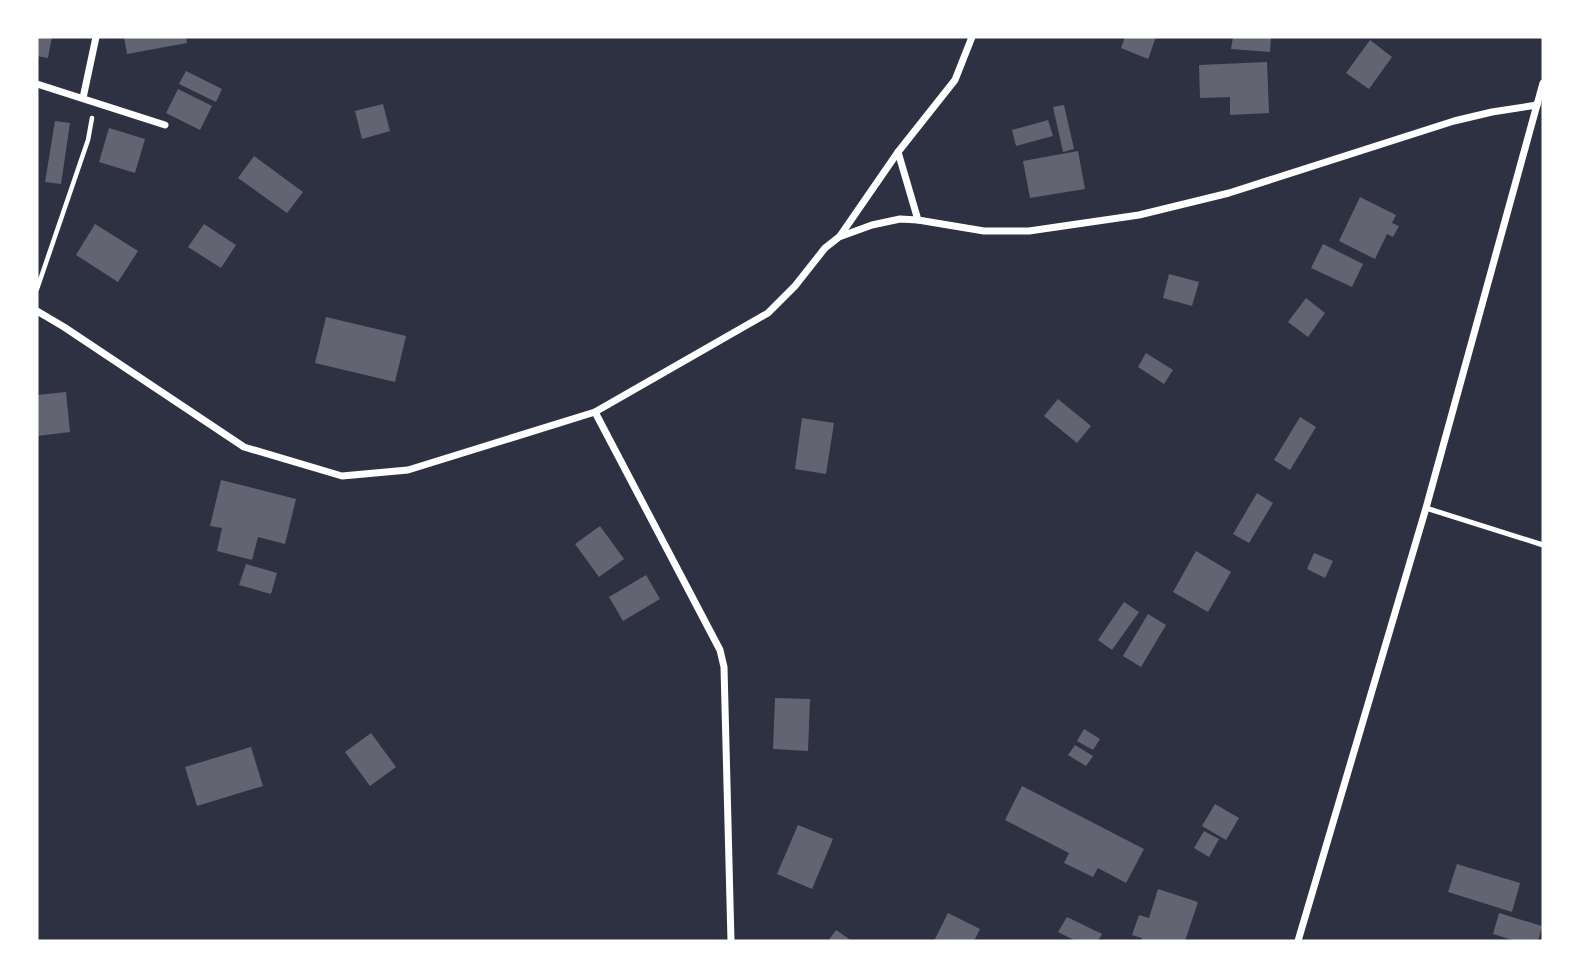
<svg xmlns="http://www.w3.org/2000/svg" width="1580" height="978" font-family="Jost,sans-serif">
<style>
.building{fill:#626471}
.lines{fill:none;stroke-linecap:round;stroke-linejoin:round}
.path{stroke:#fff;stroke-width:4.5}
.service{stroke:#fff;stroke-width:5}
.minor{stroke:#fff;stroke-width:7}
</style>
<rect width="100%" height="100%" fill="#2d3142"/>
<!-- building -->
<g class="building">
<polygon points="37,37 52,37 48,58 37,56"/>
<polygon points="124,37 186,37 187,43 127,54"/>
<polygon points="1125,37 1156,37 1148,59 1121,48"/>
<polygon points="1233,37 1271,38 1270,52 1231,49"/>
<polygon points="1370,40 1392,57 1369,89 1346,73"/>
<polygon points="1267,62 1269,113 1230,115 1230,97 1200,98 1199,65"/>
<polygon points="186,71 222,89 216,102 179,84"/>
<polygon points="178,89 212,106 200,130 166,113"/>
<polygon points="383,104 390,131 362,139 355,111"/>
<polygon points="1064,105 1074,149 1063,152 1053,107"/>
<polygon points="1048,120 1053,136 1016,146 1012,130"/>
<polygon points="55,121 70,123 61,184 45,182"/>
<polygon points="109,128 145,139 135,173 99,162"/>
<polygon points="1078,151 1085,189 1030,198 1023,161"/>
<polygon points="254,156 303,192 287,213 238,178"/>
<polygon points="1360,197 1396,215 1392,223 1399,226 1393,237 1387,234 1375,259 1339,241"/>
<polygon points="95,224 138,251 118,282 76,255"/>
<polygon points="204,224 236,245 221,268 188,247"/>
<polygon points="1323,244 1363,264 1352,287 1311,268"/>
<polygon points="1169,274 1199,282 1192,306 1163,298"/>
<polygon points="1306,298 1325,313 1308,337 1288,322"/>
<polygon points="326,317 406,336 395,382 315,363"/>
<polygon points="1146,353 1173,370 1164,384 1138,367"/>
<polygon points="66,392 70,432 37,436 37,395"/>
<polygon points="1058,399 1091,426 1077,443 1044,416"/>
<polygon points="1300,417 1316,427 1290,470 1274,460"/>
<polygon points="802,418 834,423 826,474 795,469"/>
<polygon points="221,480 296,499 285,544 258,537 252,560 217,551 222,528 210,526"/>
<polygon points="1257,493 1273,503 1249,543 1233,534"/>
<polygon points="600,526 624,559 599,577 575,544"/>
<polygon points="1196,551 1231,572 1208,612 1173,592"/>
<polygon points="1314,553 1333,561 1325,578 1307,569"/>
<polygon points="246,564 277,573 271,594 239,585"/>
<polygon points="646,575 660,599 623,621 609,597"/>
<polygon points="1124,602 1139,612 1112,650 1098,640"/>
<polygon points="1148,614 1166,625 1141,667 1123,656"/>
<polygon points="775,698 810,699 808,751 773,749"/>
<polygon points="1084,729 1100,739 1093,750 1077,741"/>
<polygon points="371,733 396,767 370,786 345,752"/>
<polygon points="1075,745 1093,756 1086,766 1068,755"/>
<polygon points="251,747 263,786 197,806 185,767"/>
<polygon points="1022,786 1144,849 1126,883 1098,868 1093,877 1064,863 1069,853 1005,820"/>
<polygon points="1215,804 1239,818 1226,840 1202,826"/>
<polygon points="798,825 833,839 812,889 777,874"/>
<polygon points="1204,831 1219,839 1209,857 1194,848"/>
<polygon points="1457,864 1520,883 1512,912 1448,892"/>
<polygon points="1158,889 1198,902 1185,941 1141,941 1142,938 1132,935 1139,915 1149,918"/>
<polygon points="948,913 980,929 974,941 934,941"/>
<polygon points="1499,913 1542,926 1538,941 1516,941 1493,934"/>
<polygon points="1067,917 1102,934 1098,941 1076,941 1058,932"/>
<polygon points="836,930 852,941 828,941"/>
</g>
<g class="lines">
<!-- path -->
<polyline class="path" points="37,289 88,140 92,118"/>
<!-- service -->
<polyline class="service" points="1426,508 1543,545"/>
<!-- minor -->
<g class="minor">
<polyline points="37,84 165,125"/>
<polyline points="83,98 96,37"/>
<polyline points="898,152 918,220"/>
<polyline points="840,236 898,152 955,80 972,37"/>
<polyline points="37,311 64,327 244,447 342,476 408,470 595,412 768,313 795,286 825,248 839,237 872,225 900,219 918,220 984,231 1029,231 1139,215 1229,193 1454,121 1492,112 1537,105"/>
<polyline points="595,412 720,650 724,667 731,941"/>
<polyline points="1298,941 1426,508 1543,83"/>
</g>
</g>
<!-- border -->
<rect width="1580" height="978" fill="none" stroke="#ffffff" stroke-width="77"/>
</svg>
